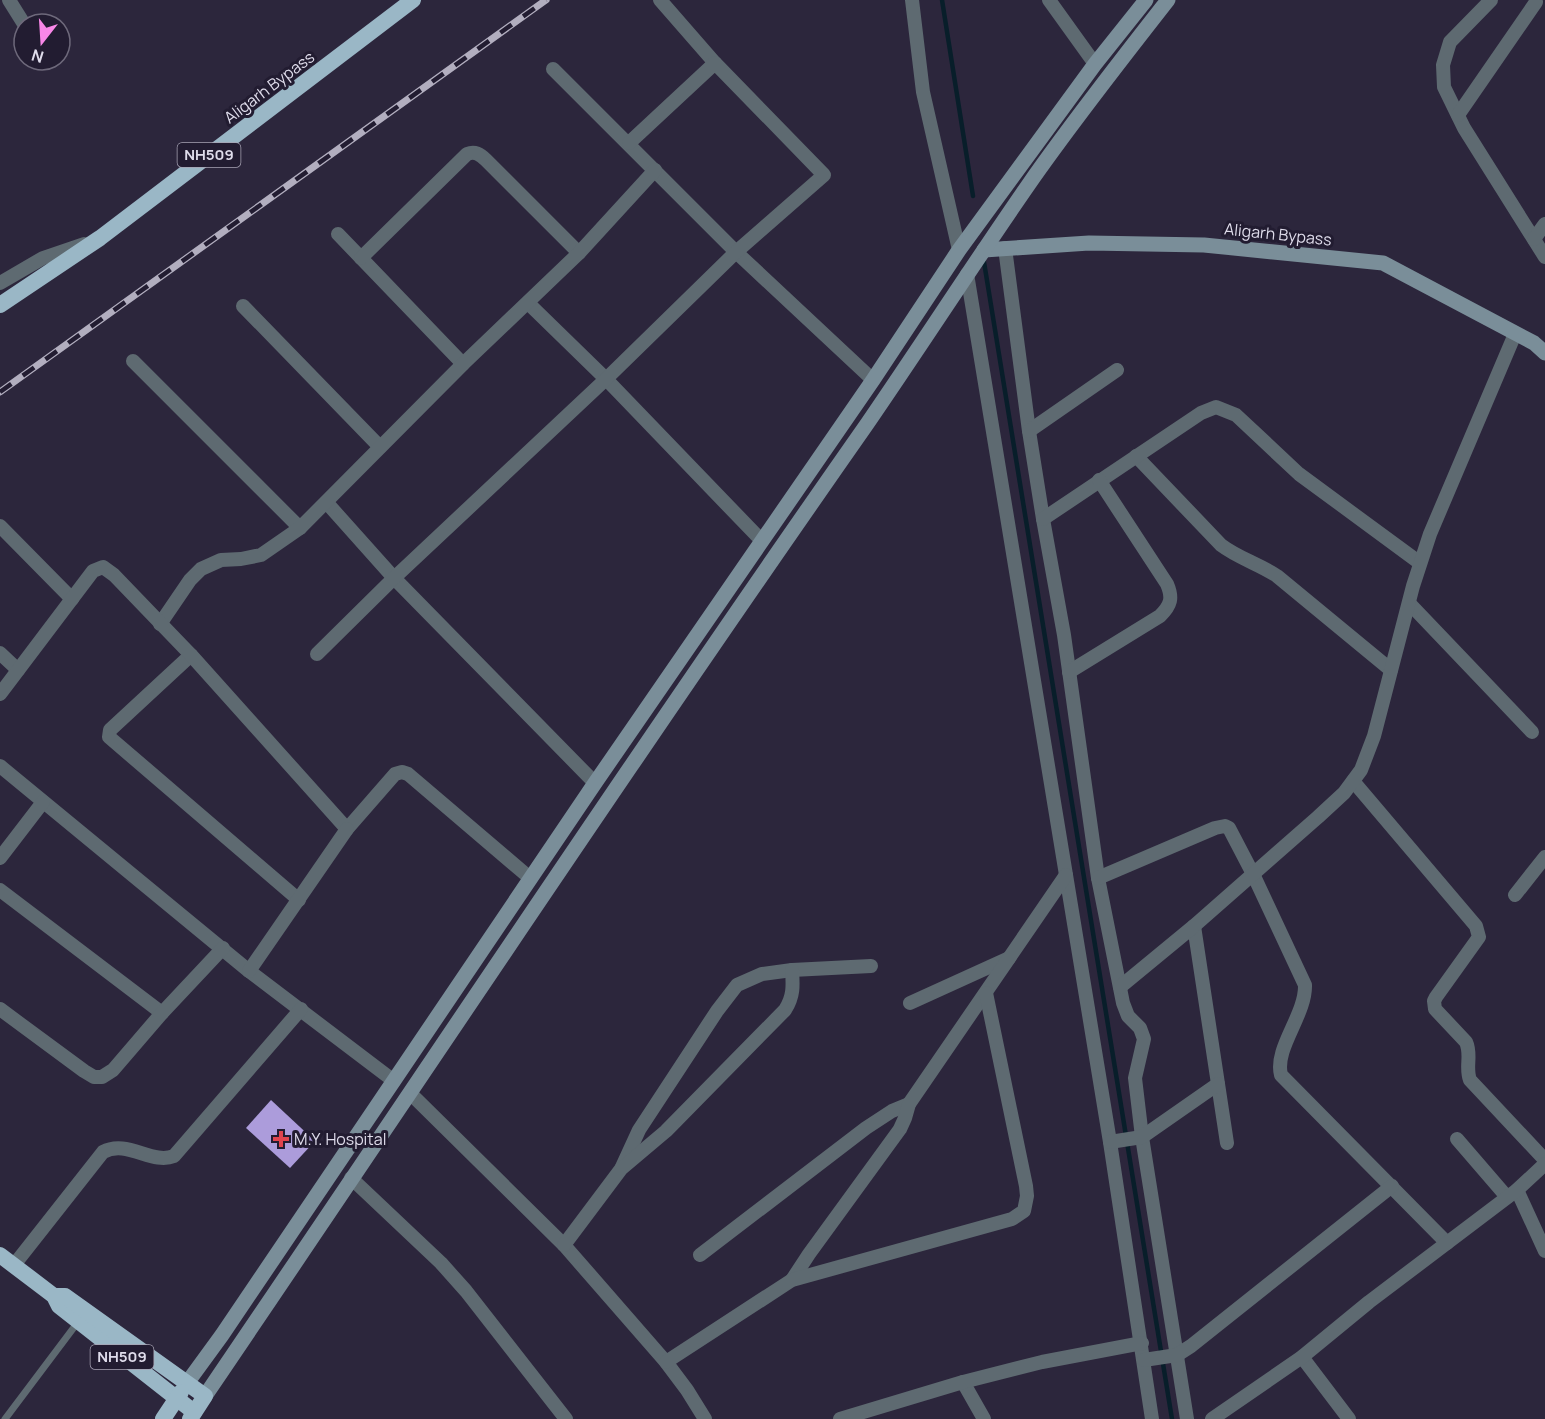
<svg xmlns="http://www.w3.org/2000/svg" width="1545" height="1419" font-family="Manrope,sans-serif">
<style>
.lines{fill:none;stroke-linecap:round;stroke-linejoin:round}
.stream{stroke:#081e2a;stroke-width:4.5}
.building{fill:#ac9cdb}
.service{stroke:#5e6a71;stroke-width:7}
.minor{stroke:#5e6a71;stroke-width:14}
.secondary{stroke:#7a8e99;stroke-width:15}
.trunk{stroke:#9ab7c6;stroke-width:16}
.rail-casing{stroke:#b2aebf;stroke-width:7}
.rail{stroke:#221c31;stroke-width:4.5;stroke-dasharray:14;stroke-linecap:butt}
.health-dot{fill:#e0444e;stroke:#221c31;stroke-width:2}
.labels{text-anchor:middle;stroke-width:6;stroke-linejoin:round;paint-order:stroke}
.shield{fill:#221c31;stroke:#a6a2b3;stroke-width:1.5}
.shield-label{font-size:15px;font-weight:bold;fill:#dfdceb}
.street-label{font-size:16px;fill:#dfdceb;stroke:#221c31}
.poi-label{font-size:16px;fill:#dfdceb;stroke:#221c31;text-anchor:start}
</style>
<rect width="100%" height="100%" fill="#2c263c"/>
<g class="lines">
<!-- stream -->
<g class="stream">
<polyline points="942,0 973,196"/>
<polyline points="984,262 1172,1419"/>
</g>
</g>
<!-- building -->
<polygon class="building" points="271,1100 315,1141 290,1168 246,1128"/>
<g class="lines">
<!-- service -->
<polyline class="service" points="5,1419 78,1322"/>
<!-- minor -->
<g class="minor">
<polyline points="9,0 24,24"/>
<polyline points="660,0 715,63"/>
<polyline points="912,0 923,92 959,250"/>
<polyline points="1049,0 1095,64"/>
<polyline points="1491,0 1450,42 1443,65 1444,87 1464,128 1545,257"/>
<polyline points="553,69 736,252 873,380"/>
<polyline points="1458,115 1536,2"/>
<polyline points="338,234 463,364"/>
<polyline points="1534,239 1545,224"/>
<polyline points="1005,248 1029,431 1043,519 1064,635 1098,878 1123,1003 1128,1016 1140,1028 1144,1039 1135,1078 1142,1137 1187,1419"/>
<path d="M361 258 467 154C475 151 480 154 486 160L579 253"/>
<polyline points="967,274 1110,1142 1152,1419"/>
<polyline points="0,283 43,258 84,244"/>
<polyline points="528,303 606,379 761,540"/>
<polyline points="243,306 380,447"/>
<polyline points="133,361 300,528"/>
<polyline points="1029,431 1117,370"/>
<path d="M1136 456 1221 545C1238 558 1259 564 1277 576L1391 670"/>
<polyline points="327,503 394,578 595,783"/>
<polyline points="1043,519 1201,413 1216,407 1236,415 1299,474 1420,563"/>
<polyline points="0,526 72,599"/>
<polyline points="1409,603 1532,732"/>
<polyline points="160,624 190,580 201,569 221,560 241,559 261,555 300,528 463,364 579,253 655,170"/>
<polyline points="0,653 18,670"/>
<polyline points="317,654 394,578 606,379 736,252 824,175 715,63 629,143"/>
<polyline points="191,655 110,730 109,737 299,900"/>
<path d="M1069 672 1160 616C1171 605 1173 598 1167 584L1099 480"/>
<polyline points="0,694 93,571 103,567 114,575 191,655 347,829 395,774 402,772 408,774 530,878"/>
<polyline points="0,766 249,971 394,1081"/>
<path d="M1353 781 1476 926 1479 937 1436 997 1434 1001 1435 1009 1466 1042C1472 1055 1465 1067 1470 1080L1545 1160"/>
<polyline points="0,858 43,802"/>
<path d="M1098 878 1215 828 1225 826 1229 828 1253 874 1305 985C1306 1015 1274 1048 1281 1075L1447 1243"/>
<polyline points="0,890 162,1013"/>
<polyline points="1515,895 1545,857"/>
<polyline points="1194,926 1227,1143"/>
<polyline points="249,971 347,829"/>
<polyline points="1120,987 1194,926 1318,817 1344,793 1361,770 1374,736 1413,586 1430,534 1515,334"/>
<polyline points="910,1003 1009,958"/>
<polyline points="0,1009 84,1071 94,1077 102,1077 113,1070 162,1013 223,948"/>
<polyline points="410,1093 564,1245 666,1362 687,1390 705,1419"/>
<polyline points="1457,1139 1507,1197"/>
<polyline points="1110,1142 1142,1137 1218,1084"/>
<polyline points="622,1167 639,1130 717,1011 737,985 762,974 792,970 871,966"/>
<polyline points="351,1178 441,1263 466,1291 566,1419"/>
<polyline points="1517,1190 1545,1251"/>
<path d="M564 1245 621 1169 666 1131 785 1010C794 996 793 985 792 970"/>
<polyline points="700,1255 866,1128 892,1111 909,1104"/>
<path d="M14 1265 103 1152C127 1139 152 1165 174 1156L301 1009"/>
<polyline points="792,1280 809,1254 900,1129 905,1118 909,1104 1066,875"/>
<polyline points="1302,1357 1349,1419"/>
<polyline points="1144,1360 1177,1355 1191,1346 1392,1186"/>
<polyline points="666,1362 792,1280 1012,1219 1024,1211 1027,1196 1026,1186 986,993"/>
<polyline points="963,1382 984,1419"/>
<polyline points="840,1419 963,1382 1042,1362 1142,1343"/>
<polyline points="1212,1419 1302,1357 1369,1302 1517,1190 1545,1164"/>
</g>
<!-- secondary -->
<g class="secondary">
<polyline points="984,250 1089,243 1204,245 1383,263 1534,343 1545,353"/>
<polyline points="187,1383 222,1335 595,783 873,380 959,250 1095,64 1146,0"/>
<path d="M205 1396C425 1072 642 745 867 424 922 344 974 263 1029 184 1073 121 1121 60 1168 0"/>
</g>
<!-- trunk -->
<g class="trunk">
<polyline points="0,305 100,238 413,0"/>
<polyline points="0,1255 54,1296 59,1306 194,1412"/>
<polyline points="54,1296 65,1296 205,1396 190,1419"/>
<polyline points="163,1419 181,1392"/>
</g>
<!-- rail casing -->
<g class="rail-casing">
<polyline id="rail" points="0,392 546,0"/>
</g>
<!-- rail -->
<use href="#rail" class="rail"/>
</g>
<!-- markers -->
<path class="health-dot" d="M278 1130h6v6h6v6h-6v6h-6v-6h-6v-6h6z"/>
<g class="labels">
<!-- shield labels -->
<g class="shield">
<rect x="177.5" y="143" width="63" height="24" rx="4.5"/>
<rect x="90.5" y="1345" width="63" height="24" rx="4.5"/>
</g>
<g class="shield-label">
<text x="209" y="160">NH509</text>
<text x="122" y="1362">NH509</text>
</g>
<!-- street labels -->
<g class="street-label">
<text transform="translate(269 87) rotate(-37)" y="6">Aligarh Bypass</text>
<text transform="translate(1278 234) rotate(6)" y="6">Aligarh Bypass</text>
</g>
<!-- poi labels -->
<g class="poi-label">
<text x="294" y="1145">M.Y. Hospital</text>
</g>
</g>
<!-- north arrow -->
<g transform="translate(42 42) rotate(197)"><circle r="28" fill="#221c31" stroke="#6e697b" stroke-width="1.5"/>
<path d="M0-4.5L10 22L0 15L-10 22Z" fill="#f987e8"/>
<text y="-9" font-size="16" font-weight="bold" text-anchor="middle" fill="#dfdceb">N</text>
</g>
</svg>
